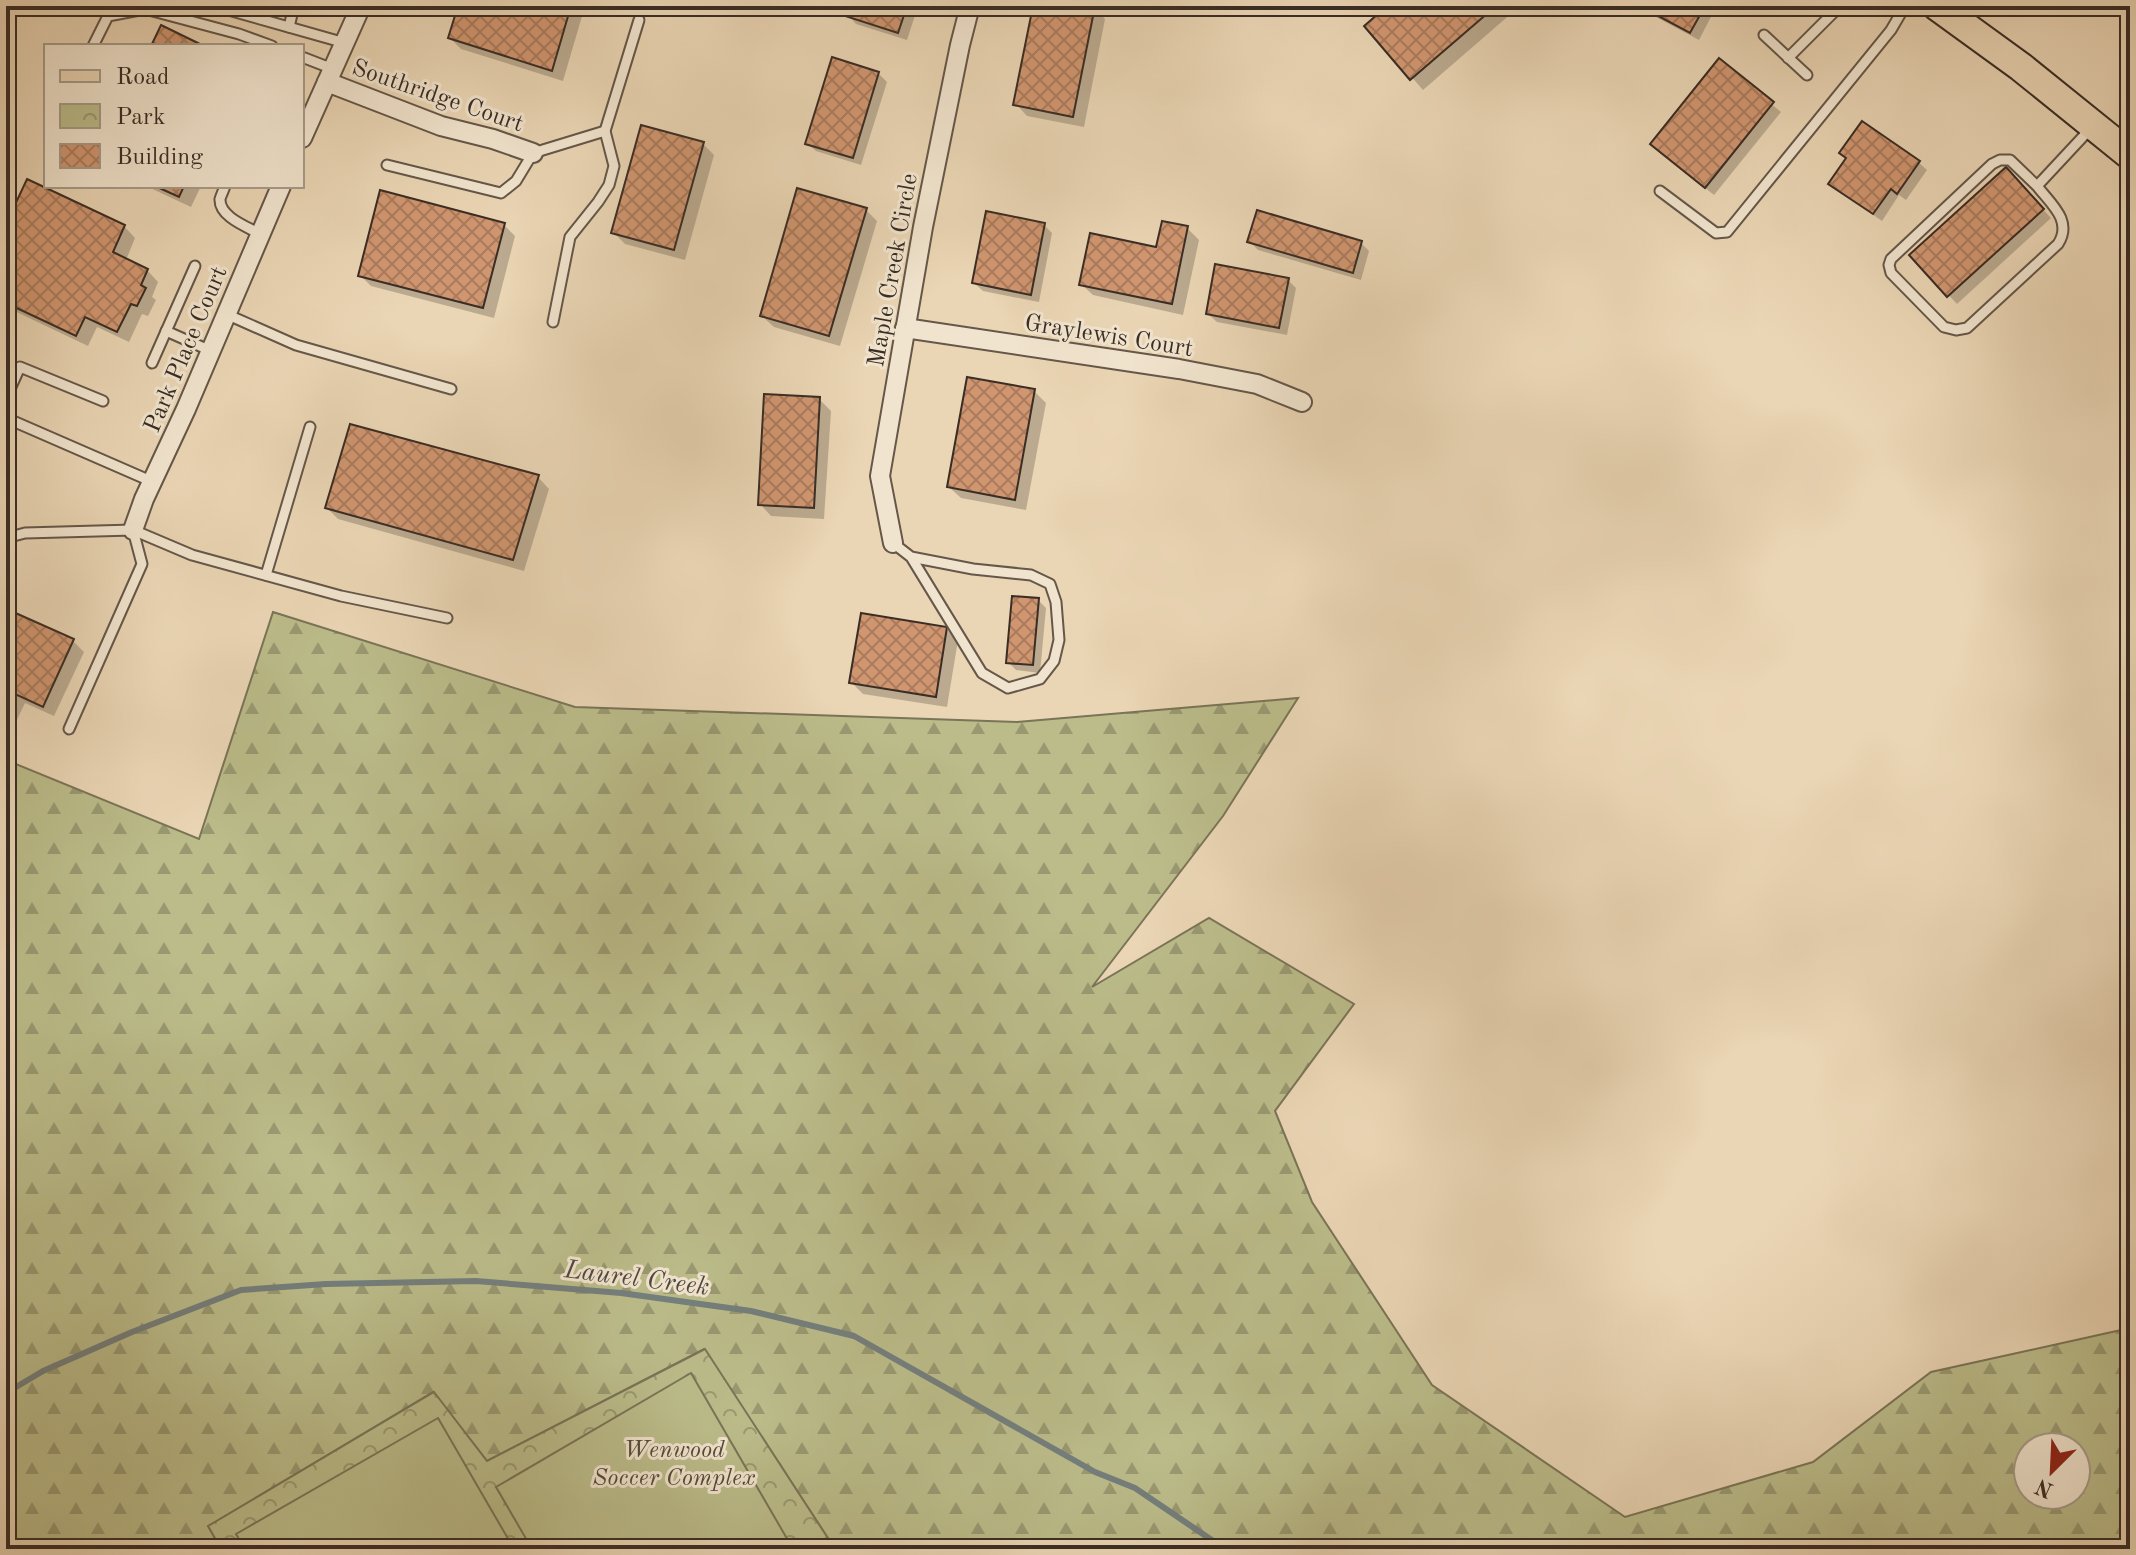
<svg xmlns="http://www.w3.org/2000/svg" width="2136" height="1555" font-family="'Old Standard TT',serif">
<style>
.forest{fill:url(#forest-firs);stroke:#7a7458;stroke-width:2;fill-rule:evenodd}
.park{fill:url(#park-crowns);stroke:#7a7458;stroke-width:2}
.pitch{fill:#bbbc8a;stroke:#7a7458;stroke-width:2}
.shadow{fill:#0003}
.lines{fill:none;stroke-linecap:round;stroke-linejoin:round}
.stream{stroke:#747f7d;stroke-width:6}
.building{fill:url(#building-cross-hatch);stroke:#392d25;stroke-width:2}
.service-casing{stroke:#655749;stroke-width:13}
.minor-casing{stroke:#655749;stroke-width:22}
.primary-casing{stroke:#392d25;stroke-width:32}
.service{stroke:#f1e4ce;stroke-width:9}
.minor{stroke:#f1e4ce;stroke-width:18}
.primary{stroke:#ead5b4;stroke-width:28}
.labels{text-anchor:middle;stroke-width:6;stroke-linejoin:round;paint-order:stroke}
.street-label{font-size:24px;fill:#392d25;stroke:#f1e4ce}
.park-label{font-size:24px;font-style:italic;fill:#534a39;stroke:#f1e4ce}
.water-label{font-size:26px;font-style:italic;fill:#4d4842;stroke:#f1e4ce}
</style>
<defs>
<pattern id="forest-firs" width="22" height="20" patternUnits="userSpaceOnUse" patternTransform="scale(2)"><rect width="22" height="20" fill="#bbbc8a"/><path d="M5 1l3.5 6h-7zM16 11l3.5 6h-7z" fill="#999971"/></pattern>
<pattern id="park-crowns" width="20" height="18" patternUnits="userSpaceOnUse" patternTransform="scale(2)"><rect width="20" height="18" fill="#bbbc8a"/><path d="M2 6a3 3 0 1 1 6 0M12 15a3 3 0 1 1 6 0" fill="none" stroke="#999971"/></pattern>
<pattern id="building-cross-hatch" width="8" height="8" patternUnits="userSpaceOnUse" patternTransform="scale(2)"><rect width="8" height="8" fill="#d09670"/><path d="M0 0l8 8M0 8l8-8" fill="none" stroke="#aa7b5c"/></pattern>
</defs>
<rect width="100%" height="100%" fill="#ead5b4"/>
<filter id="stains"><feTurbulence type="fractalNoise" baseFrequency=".0025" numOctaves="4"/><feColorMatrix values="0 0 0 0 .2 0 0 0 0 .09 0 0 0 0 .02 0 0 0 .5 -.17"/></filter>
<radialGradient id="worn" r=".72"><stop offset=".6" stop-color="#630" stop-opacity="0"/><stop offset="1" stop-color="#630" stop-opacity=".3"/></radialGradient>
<!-- forest -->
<path class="forest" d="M273 612 575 707 1017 722 1298 698 1223 816 1092 987 1209 918 1354 1004 1275 1111 1312 1202 1432 1385 1625 1517 1813 1462 1931 1372 2130 1328V1549H835L704 1349 487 1461 433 1392 209 1526 221 1549H6V760L199 839ZM2028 1447H2076V1495H2028Z"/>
<!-- park -->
<polygon class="park" points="705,1349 835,1549 221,1549 208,1526 434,1392 487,1461"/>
<!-- pitch -->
<g class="pitch">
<polygon points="691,1373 793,1549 532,1549 496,1487"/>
<polygon points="438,1418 514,1549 245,1549 236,1534"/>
</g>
<!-- shadow -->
<g class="shadow">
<polygon points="460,6 585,6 563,81 461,49 450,38"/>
<polygon points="851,6 918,6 907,40 856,24 848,15"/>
<polygon points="1035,6 1088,6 1094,7 1105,19 1084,127 1027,116 1016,104"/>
<polygon points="1390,6 1520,6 1423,90 1367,26"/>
<polygon points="1649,6 1706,6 1713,13 1699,40 1656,17 1647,9"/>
<polygon points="1720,61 1781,112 1714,195 1660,152"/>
<polygon points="878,73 887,82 861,165 816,151 807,143"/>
<polygon points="703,144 714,155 685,260 625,244 614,233"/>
<polygon points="1918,162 1927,170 1906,200 1899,195 1882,221 1839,191 1831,183"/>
<polygon points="2006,170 2051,218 1957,304 1912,256"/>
<polygon points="146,186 201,186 191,207"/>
<polygon points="866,210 877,221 840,346 774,327 762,316"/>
<polygon points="504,225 515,236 494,318 371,286 360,275"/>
<polygon points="1044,225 1052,233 1039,302 983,291 974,283"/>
<polygon points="124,226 135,238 126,260 147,270 158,282 152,297 156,300 148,316 142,314 129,342 97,327 88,346 6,307 6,228"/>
<polygon points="1187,228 1199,240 1183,315 1093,295 1081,284 1158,249"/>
<polygon points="1250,242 1361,243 1369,251 1361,280 1258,250"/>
<polygon points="1288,280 1296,288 1287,335 1217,322 1208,314"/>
<polygon points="1034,391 1046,403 1026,510 961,498 949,487"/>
<polygon points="819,399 831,411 824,519 771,516 760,504"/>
<polygon points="538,477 549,489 524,571 338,519 327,508"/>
<polygon points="1038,600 1046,608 1040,673 1016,670 1008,662"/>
<polygon points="6,627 73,641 84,652 54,716 25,703 15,724 6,719"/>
<polygon points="946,629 958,640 947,707 863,694 851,682"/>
</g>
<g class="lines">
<!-- stream -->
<polyline class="stream" points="6,1393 43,1371 132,1332 241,1290 326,1284 476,1281 621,1293 751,1311 854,1336 1095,1472 1135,1488 1225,1549"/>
</g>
<!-- building -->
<g class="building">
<polygon points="458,6 571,6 552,71 448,38"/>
<polygon points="849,6 907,6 898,33 845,16"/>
<polygon points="1033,6 1095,6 1073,117 1013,105"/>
<polygon points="1387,6 1496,6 1410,80 1364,26"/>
<polygon points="1646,6 1705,6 1690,33 1645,9"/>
<polygon points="161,25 204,46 151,46"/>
<polygon points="832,57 879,72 853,158 805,144"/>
<polygon points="1719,58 1774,102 1705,188 1650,144"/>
<polygon points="1862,121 1920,161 1897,194 1891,189 1873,214 1828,184 1846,158 1839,153"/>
<polygon points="641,125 704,142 674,250 611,233"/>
<polygon points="2006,167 2044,209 1947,297 1909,255"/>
<polygon points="27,179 125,225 113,252 148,269 141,285 146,288 137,306 131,304 117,332 85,317 76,336 6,303 6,224"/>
<polygon points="155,186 184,186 179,197"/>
<polygon points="797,188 867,208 829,336 760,316"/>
<polygon points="380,190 505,223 483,308 358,276"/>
<polygon points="1257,210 1362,241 1353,273 1247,242"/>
<polygon points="986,211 1045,223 1031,295 972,283"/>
<polygon points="1162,221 1188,226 1172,304 1079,285 1090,233 1156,247"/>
<polygon points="1215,264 1289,278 1279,328 1206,314"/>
<polygon points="967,377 1035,389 1015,500 947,487"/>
<polygon points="764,394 820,397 814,508 758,505"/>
<polygon points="350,424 539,475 513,560 325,508"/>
<polygon points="1012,596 1039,598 1033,665 1006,663"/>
<polygon points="11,611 74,639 43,707 13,693 6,709 6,622"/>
<polygon points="861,613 947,627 936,697 849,683"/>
</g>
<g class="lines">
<!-- service casing -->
<g class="service-casing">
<g id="service">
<polyline points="214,6 345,43"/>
<polyline points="289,27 294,6"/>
<polyline points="1764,35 1807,75"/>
<polyline points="93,46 108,16 145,9 239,34 272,46"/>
<polyline points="302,57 333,69"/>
<polyline points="1788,58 1840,6"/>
<polyline points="605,131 639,20"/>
<polyline points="387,165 501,193 516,181 533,153 605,131 614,166 609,185 598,202 570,237 553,322"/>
<path d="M225 186C225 187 220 198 220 199 219 217 248 227 260 234"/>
<path d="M2037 186C2051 204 2073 221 2058 244L1967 328 1956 330 1944 327 1891 273 1889 265 1891 259 1992 164 2000 160H2010L2037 186 2092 127"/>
<polyline points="1660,191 1716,233 1727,232 1891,30 1905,6"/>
<polyline points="226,314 296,345 451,389"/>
<polyline points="166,331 211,351"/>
<polyline points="152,363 195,266"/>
<polyline points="6,398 20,367 103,401"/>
<polyline points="6,418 153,482"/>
<polyline points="6,538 25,533 133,530 192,555 341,596 447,618"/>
<polyline points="893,543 911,557 982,673 1008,688 1040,679 1054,661 1059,640 1056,602 1050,584 1031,575 973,569 911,557"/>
<polyline points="266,575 310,427"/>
<polyline points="69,729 142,564 133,530"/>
</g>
</g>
<!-- minor casing -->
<g class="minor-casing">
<g id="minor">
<polyline points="327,82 441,126 493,139 533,153"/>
<polyline points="302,138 361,6"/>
<polyline points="905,328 1179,369 1257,384 1302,402"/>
<polyline points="133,530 144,499 186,409 281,186"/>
<polyline points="893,543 880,476 923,227 960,45 970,6"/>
</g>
</g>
<!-- primary casing -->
<g class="primary-casing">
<polyline id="primary" points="1937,6 2021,67 2130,155"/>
</g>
<!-- service -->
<use href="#service" class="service"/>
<!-- minor -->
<use href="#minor" class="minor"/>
<!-- primary -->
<use href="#primary" class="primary"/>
</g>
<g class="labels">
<!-- street labels -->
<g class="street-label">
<text transform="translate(438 95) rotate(19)" y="8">Southridge Court</text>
<text transform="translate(892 270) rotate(-80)" y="8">Maple Creek Circle</text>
<text transform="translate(1109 335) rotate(9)" y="8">Graylewis Court</text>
<text transform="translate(185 349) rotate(-67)" y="8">Park Place Court</text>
</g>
<!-- park labels -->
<g class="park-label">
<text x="674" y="1457">Wenwood<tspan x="674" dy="28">Soccer Complex</tspan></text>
</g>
<!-- water labels -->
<g class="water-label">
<text transform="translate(637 1277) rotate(7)" y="9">Laurel Creek</text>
</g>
</g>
<!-- margin -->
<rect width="2136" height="1555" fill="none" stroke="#ead5b4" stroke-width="32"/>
<rect x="8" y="8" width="2120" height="1539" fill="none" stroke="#392d25" stroke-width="4"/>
<rect x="16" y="16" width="2104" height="1523" fill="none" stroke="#392d25" stroke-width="2"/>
<!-- legend -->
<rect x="44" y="44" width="260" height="144" fill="#f1e4ce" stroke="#a79b8a" stroke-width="2"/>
<rect x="60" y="70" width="40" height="12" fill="#ead5b4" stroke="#a79b8a" stroke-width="2"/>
<text x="116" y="84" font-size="24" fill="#392d25">Road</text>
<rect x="60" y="104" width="40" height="24" fill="url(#park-crowns)" stroke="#a79b8a" stroke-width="2"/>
<text x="116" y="124" font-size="24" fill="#392d25">Park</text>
<rect x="60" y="144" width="40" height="24" fill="url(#building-cross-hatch)" stroke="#a79b8a" stroke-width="2"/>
<text x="116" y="164" font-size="24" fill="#392d25">Building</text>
<!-- north arrow -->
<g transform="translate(2052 1471) rotate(204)"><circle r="38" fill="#f1e4ce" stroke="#a79b8a" stroke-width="2"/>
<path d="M0-6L14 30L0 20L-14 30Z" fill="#8f2418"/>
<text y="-12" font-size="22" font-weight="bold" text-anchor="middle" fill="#392d25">N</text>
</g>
<rect width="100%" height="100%" filter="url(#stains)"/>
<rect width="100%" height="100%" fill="url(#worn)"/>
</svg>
